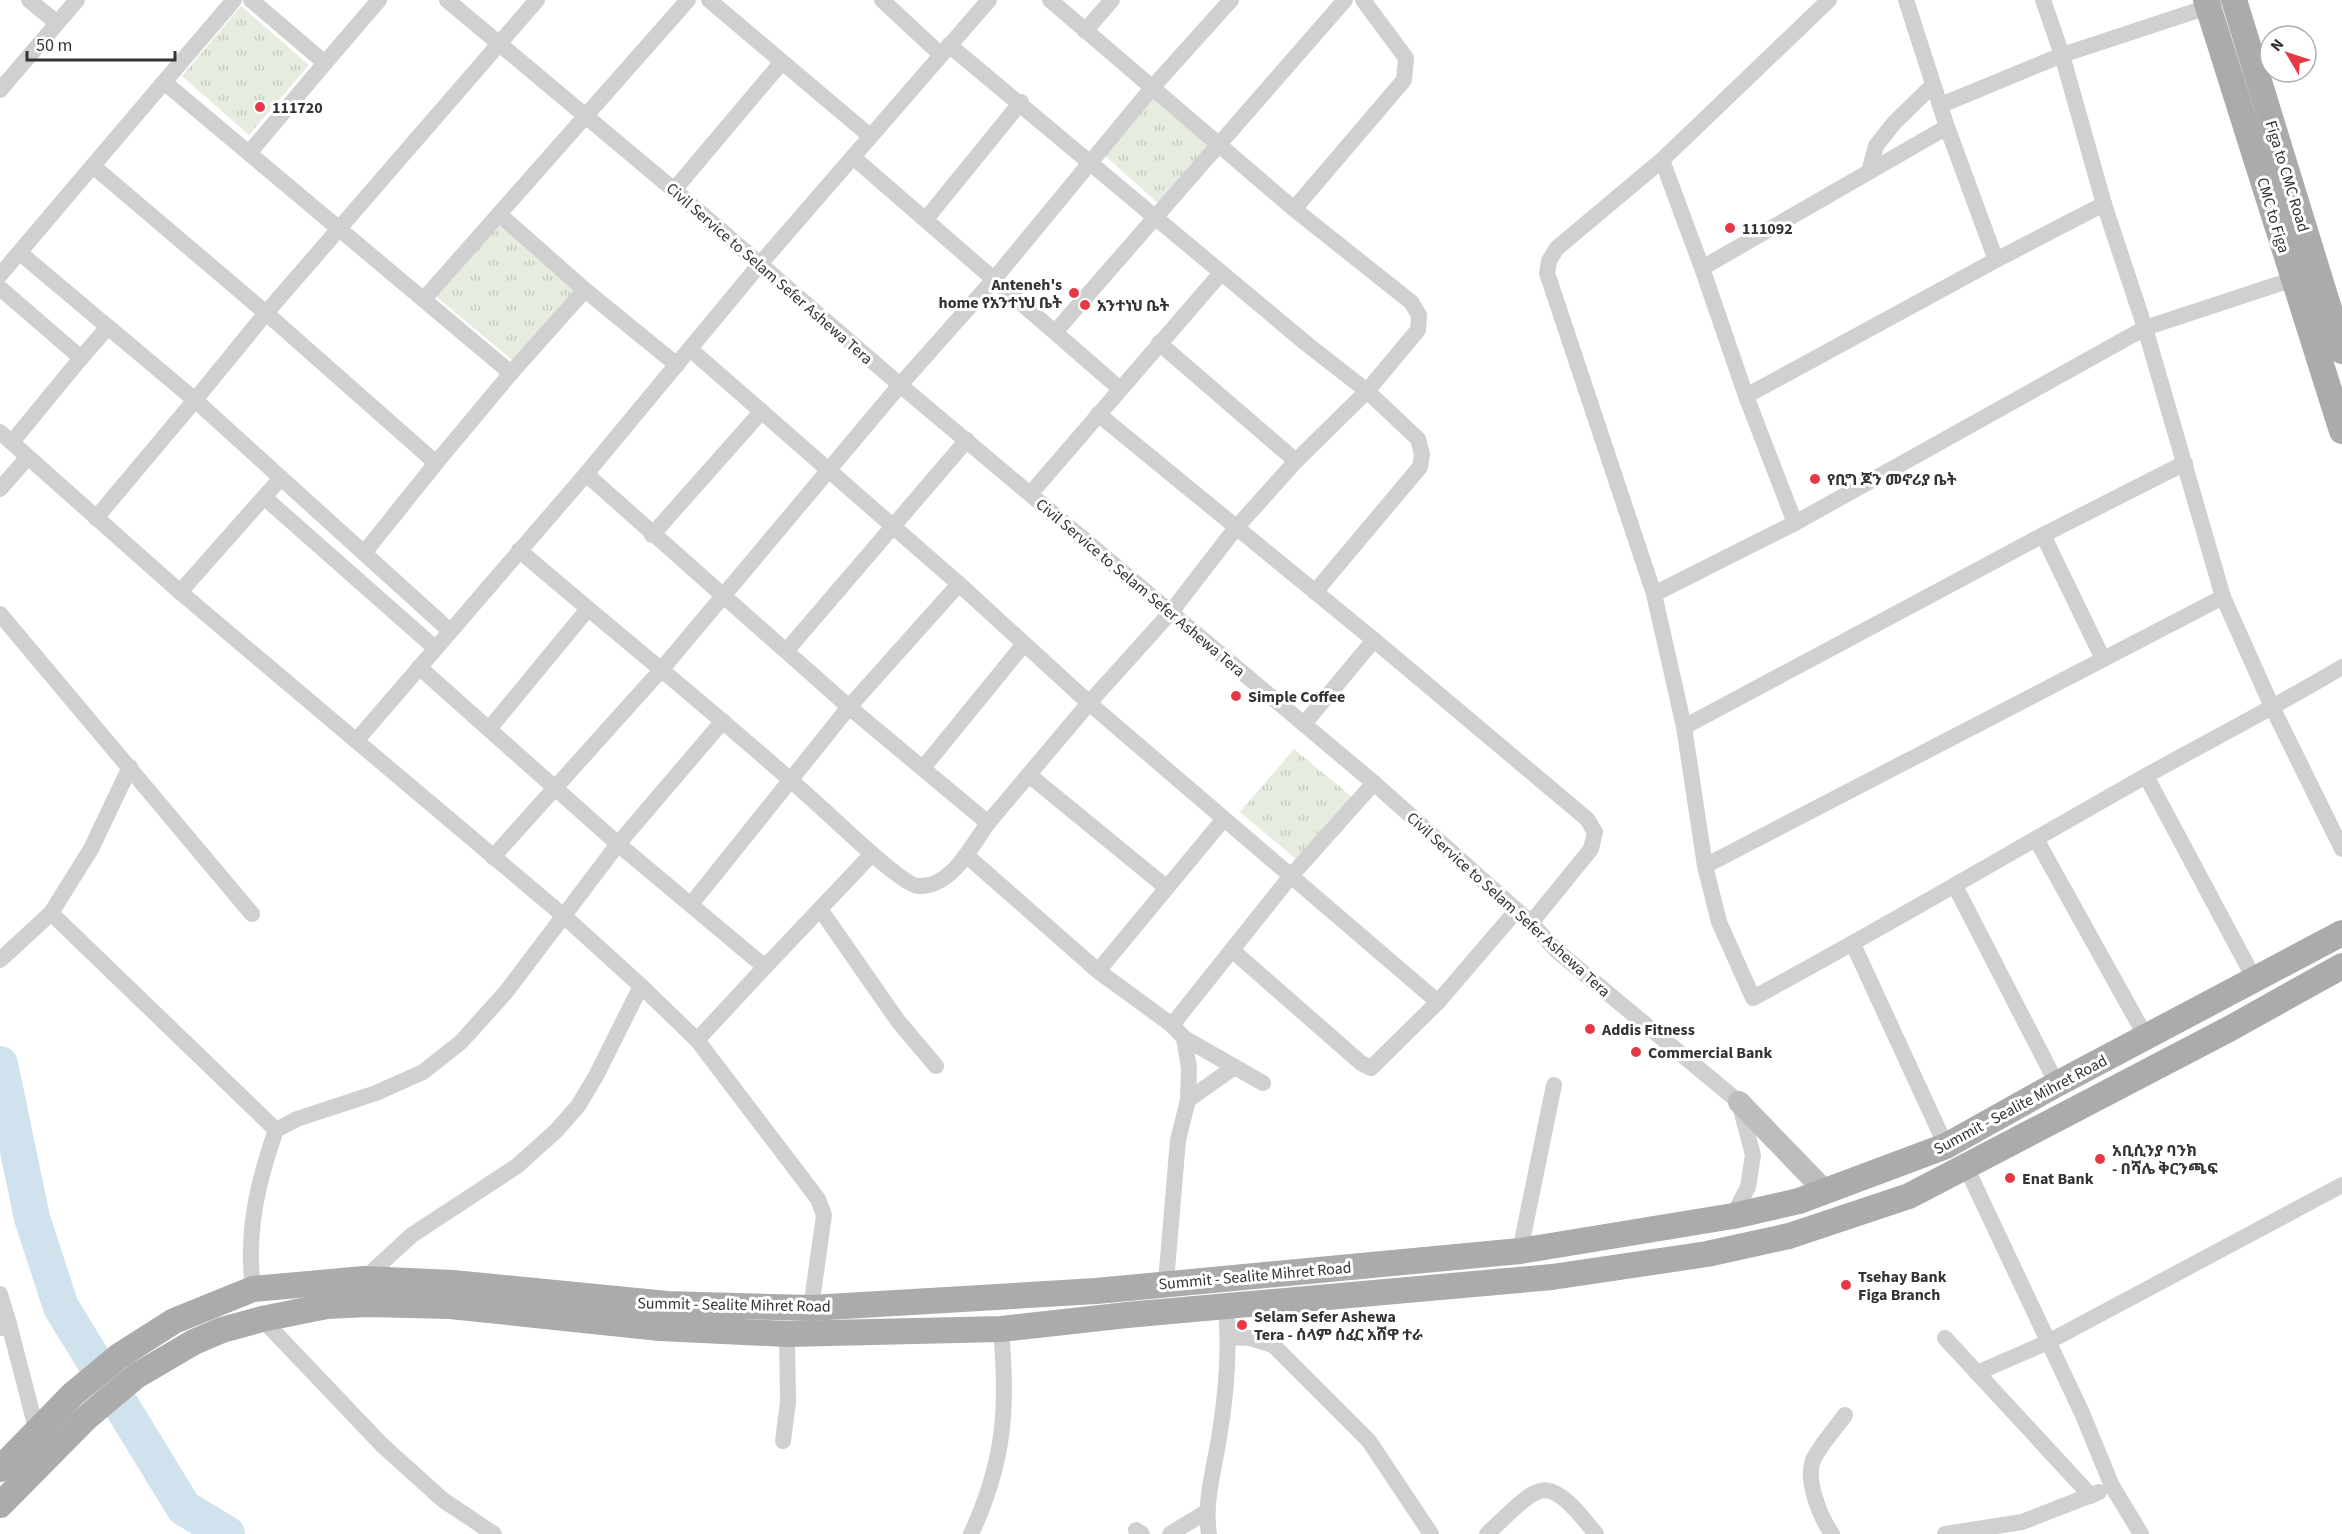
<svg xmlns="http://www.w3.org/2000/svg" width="2342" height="1534" font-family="'Source Sans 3','Noto Sans Ethiopic',sans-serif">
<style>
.grass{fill:url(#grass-tufts)}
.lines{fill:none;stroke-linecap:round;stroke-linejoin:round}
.river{stroke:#cfe2ee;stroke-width:36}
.street{stroke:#d0d0d0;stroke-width:16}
.secondary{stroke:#bdbdbd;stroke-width:22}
.primary{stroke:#ababab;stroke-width:26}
.poi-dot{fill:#e63946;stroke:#fff;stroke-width:2}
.labels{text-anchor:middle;stroke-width:6;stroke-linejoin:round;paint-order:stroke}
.poi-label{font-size:16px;font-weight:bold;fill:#333;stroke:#fff;text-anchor:start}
.street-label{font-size:16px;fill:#333;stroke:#fff}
</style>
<defs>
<pattern id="grass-tufts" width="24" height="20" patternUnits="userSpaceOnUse" patternTransform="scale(1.5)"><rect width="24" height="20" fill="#e6ecdf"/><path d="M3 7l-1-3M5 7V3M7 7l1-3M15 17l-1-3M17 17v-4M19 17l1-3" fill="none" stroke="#c6cbc0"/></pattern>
</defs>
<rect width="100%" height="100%" fill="#fff"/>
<!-- grass -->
<g class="grass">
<polygon points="241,6 309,65 249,135 182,76"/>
<polygon points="1152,94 1212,143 1159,204 1104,155"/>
<polygon points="505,213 584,281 512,360 433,294"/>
<polygon points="1294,749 1352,797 1297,860 1240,812"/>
</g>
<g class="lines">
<!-- river -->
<polyline class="river" points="0,1064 32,1218 61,1307 184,1508 227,1534"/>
<!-- street -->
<g class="street">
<polyline points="29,0 57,23"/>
<polyline points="251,0 325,63 379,0"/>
<polyline points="447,0 674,190 900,385 1374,783 1531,923 1557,951 1739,1102 1753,1155 1748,1187 1733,1216"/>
<polyline points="709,0 870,136"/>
<polyline points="882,0 941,55"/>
<polyline points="1906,0 1947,127 1996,260"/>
<polyline points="2043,0 2062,55 2104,204 2145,328 2223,597 2273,709 2342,849"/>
<polyline points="1085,31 1112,0"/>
<polyline points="949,45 1308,345 1367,391 1418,439 1422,454 1420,467 1315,592"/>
<polyline points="164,82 234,0"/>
<polyline points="0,90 77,0"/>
<polyline points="1941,105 2062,55 2208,7 2214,2"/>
<polyline points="249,153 325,63"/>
<polyline points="853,157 1119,388"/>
<polyline points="1662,160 1702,268"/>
<polyline points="93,166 266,313 436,463 364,553"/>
<polyline points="1869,172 1876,146 1894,123 1933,85"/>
<polyline points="674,190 781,63"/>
<polyline points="1294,209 1404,80 1406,58 1363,0"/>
<polyline points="926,219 1021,102"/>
<polyline points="20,253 108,327"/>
<polyline points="0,275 164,82 511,373"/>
<polyline points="0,288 81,358 12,442"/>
<polyline points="585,290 499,214 688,0"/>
<polyline points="424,299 499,214"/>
<polyline points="1056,331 1345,0"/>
<polyline points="1159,343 1296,461"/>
<polyline points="690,349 959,584 1089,703 1438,1002 1371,1068 1361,1063 1232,950"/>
<polyline points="81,358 108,327 195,400 266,313 537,0"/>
<polyline points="1746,396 1996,260 2104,204"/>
<polyline points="1098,414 1374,640 1587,819 1595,832 1591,849 1531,923"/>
<polyline points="0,432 180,592 565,917 641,986 697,1040 818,1199 824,1215 811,1308"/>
<polyline points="436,463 511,373 585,290 677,365"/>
<polyline points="586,474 849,707 988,823 1089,703 1171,612 1235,529 1296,461 1367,391 1418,330 1419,315 1411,302 1294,209 1050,0"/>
<polyline points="0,489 28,457"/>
<polyline points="1031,493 1221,273"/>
<polyline points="265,498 435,648"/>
<polyline points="96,518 195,400 450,631"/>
<polyline points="1795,523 1746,396 1702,268 1947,127"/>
<polyline points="652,535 762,411"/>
<polyline points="2043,535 2103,659"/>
<path d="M519 550C621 638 727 721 826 812 842 826 901 884 918 886 951 888 971 847 988 823"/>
<polyline points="180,592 281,478"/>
<polyline points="1654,594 1795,523 2145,328 2303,276"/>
<path d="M2223 597 1705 866 1719 922 1753 998C1885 927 2013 851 2144 777 2210 740 2277 706 2342 667"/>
<polyline points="0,614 252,914"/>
<polyline points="787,650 967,440"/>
<polyline points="419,667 618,844 765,967 872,854"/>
<polyline points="1304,724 1374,640"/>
<polyline points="1684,727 2043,535 2185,463"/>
<polyline points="489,729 588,609"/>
<polyline points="356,741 586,474 760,264 989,0"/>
<polyline points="923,768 1024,644"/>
<polyline points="1029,775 1167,888"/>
<polyline points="2146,776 2255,980"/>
<polyline points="2036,839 2146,1037"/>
<polyline points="966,855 1098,971 1172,1025 1290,877 1374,783"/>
<polyline points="493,857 661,670 900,385 995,278 1151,89 1231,0"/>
<polyline points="1705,866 1684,727 1654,594 1547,273 1549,261 1557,248 1662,160 1829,0"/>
<polyline points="1955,886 2057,1084"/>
<polyline points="692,903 849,707 959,584"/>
<polyline points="820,909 898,1021 936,1066"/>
<polyline points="51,913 91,849 130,767"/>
<polyline points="1853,944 1946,1146"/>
<path d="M0 960 51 913 276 1130C257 1184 246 1232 253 1289"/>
<polyline points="1098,971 1223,820"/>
<polyline points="1438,1002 1516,911"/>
<polyline points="1184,1038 1263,1083"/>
<polyline points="697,1040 765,967"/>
<polyline points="1188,1100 1233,1068"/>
<polyline points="276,1130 297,1119 376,1093 423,1072 461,1042 506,992 618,844 723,721"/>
<polyline points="1966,1167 2082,1413 2112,1486 2141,1534"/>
<polyline points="1520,1251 1554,1085"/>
<polyline points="364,1279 412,1235 517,1166 556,1131 578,1106 596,1076 641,986"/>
<polyline points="1166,1282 1178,1140 1188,1100 1189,1068 1184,1038 1172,1025"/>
<polyline points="0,1294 9,1324 1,1328"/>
<polyline points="262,1319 382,1445 443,1500 494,1534"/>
<polyline points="9,1324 37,1432"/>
<polyline points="1229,1337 1250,1338 1273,1345 1369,1441 1431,1534"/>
<polyline points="1945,1338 2091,1496"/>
<polyline points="1977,1373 2048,1342 2342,1185"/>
<polyline points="783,1441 788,1402 787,1334"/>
<polyline points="1136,1530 1142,1534"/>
<path d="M971 1534C1005 1461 1008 1407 1001 1329"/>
<polyline points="1170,1534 1206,1512"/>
<path d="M1209 1534C1204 1501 1214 1470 1219 1438 1226 1396 1230 1350 1226 1308"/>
<path d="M1487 1534C1542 1483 1544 1469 1596 1534"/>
<path d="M1832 1534C1820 1517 1804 1478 1814 1458 1822 1443 1835 1429 1845 1415"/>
<polyline points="1945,1534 2022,1522 2099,1492"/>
</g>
<!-- secondary -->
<polyline class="secondary" points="1739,1102 1824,1190"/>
<!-- primary -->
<g class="primary">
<polyline points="2206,0 2342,431"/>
<polyline points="2234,0 2342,351"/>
<polyline points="0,1469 72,1395 119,1356 174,1321 253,1289 364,1279 453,1283 667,1304 811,1308 1096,1291 1520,1251 1733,1216 1799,1201 1946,1146 2057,1084 2342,933"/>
<polyline points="0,1505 86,1418 136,1376 194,1342 222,1330 262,1319 327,1306 367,1304 450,1306 660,1328 787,1334 1001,1329 1127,1315 1552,1277 1707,1254 1789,1236 1909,1196 2229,1029 2342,966"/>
</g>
</g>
<!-- markers -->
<g class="poi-dot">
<circle cx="260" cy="107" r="6"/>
<circle cx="1730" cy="228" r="6"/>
<circle cx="1074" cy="293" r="6"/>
<circle cx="1085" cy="305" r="6"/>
<circle cx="1815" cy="479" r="6"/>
<circle cx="1236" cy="696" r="6"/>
<circle cx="1590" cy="1029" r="6"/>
<circle cx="1636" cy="1052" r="6"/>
<circle cx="2100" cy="1159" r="6"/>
<circle cx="2010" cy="1178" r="6"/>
<circle cx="1846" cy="1285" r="6"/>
<circle cx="1242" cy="1325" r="6"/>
</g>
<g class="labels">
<!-- poi labels -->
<g class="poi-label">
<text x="272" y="113">111720</text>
<text x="1742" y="234">111092</text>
<text x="1062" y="290" text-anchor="end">Anteneh's<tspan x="1062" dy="18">home የአንተነህ ቤት</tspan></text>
<text x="1097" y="311">አንተነህ ቤት</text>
<text x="1827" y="485">የቢግ ጆን መኖሪያ ቤት</text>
<text x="1248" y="702">Simple Coffee</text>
<text x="1602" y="1035">Addis Fitness</text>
<text x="1648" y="1058">Commercial Bank</text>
<text x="2112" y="1156">አቢሲንያ ባንክ<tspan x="2112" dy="18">- በሻሌ ቅርንጫፍ</tspan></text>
<text x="2022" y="1184">Enat Bank</text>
<text x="1858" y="1282">Tsehay Bank<tspan x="1858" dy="18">Figa Branch</tspan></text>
<text x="1254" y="1322">Selam Sefer Ashewa<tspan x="1254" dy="18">Tera - ሰላም ሰፈር አሸዋ ተራ</tspan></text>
</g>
<!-- street labels -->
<g class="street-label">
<text transform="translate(2288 176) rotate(73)" y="6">Figa to CMC Road</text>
<text transform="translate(2274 215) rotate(73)" y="6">CMC to Figa</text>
<text transform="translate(770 273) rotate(41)" y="6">Civil Service to Selam Sefer Ashewa Tera</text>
<text transform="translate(1141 587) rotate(40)" y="6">Civil Service to Selam Sefer Ashewa Tera</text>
<text transform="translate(1509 904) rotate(42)" y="6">Civil Service to Selam Sefer Ashewa Tera</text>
<text transform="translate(2020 1104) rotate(-28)" y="6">Summit - Sealite Mihret Road</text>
<text transform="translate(1255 1275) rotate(-5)" y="6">Summit - Sealite Mihret Road</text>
<text transform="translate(734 1304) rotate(1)" y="6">Summit - Sealite Mihret Road</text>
</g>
</g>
<!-- north arrow -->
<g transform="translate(2288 54) rotate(309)"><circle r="28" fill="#ffffff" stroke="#adadad" stroke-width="1.5"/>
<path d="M0-4.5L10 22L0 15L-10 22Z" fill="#e63946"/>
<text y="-9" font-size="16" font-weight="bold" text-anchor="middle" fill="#333333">N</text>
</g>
<!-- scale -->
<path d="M27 51v9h148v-9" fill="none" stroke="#333333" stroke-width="3"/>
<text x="36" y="51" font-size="18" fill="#333333" stroke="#ffffff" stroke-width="4.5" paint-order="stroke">50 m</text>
</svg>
